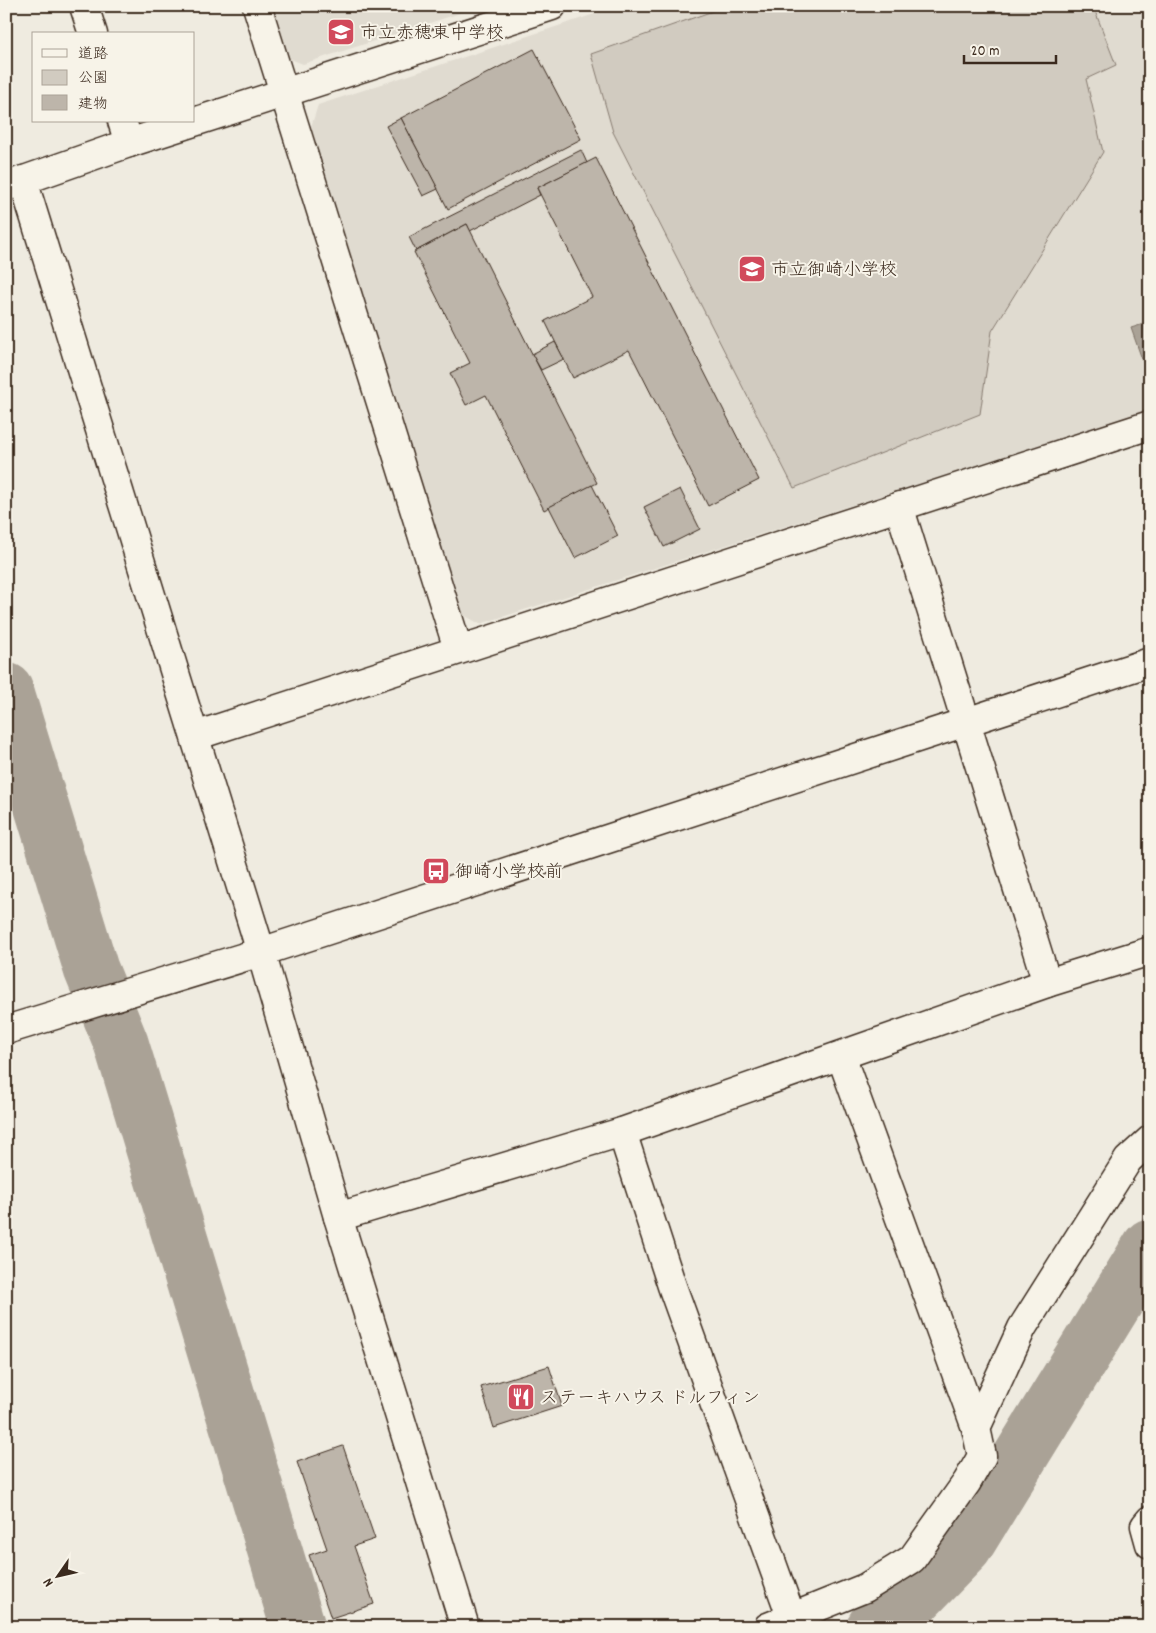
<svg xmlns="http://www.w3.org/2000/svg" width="1156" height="1633" font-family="Dekko,'Klee One',sans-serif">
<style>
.built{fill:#e0dbd0}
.green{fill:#d1cbc0;stroke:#867a6f}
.water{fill:#aaa296;stroke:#7e7266}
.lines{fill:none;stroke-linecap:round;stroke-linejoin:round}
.river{stroke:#aaa296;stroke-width:55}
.building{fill:#bdb5aa;stroke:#3b2a1e}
.minor-casing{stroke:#3b2a1e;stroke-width:31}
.tertiary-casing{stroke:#3b2a1e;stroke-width:31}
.minor{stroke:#f7f3e8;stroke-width:28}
.tertiary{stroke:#f7f3e8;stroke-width:28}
.labels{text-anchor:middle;stroke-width:4;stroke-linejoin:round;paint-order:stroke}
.poi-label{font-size:18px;fill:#3b2a1e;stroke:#f7f3e8;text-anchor:start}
</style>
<rect width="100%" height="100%" fill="#efebe0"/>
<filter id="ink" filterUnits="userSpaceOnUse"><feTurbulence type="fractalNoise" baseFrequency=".02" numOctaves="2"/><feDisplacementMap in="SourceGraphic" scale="10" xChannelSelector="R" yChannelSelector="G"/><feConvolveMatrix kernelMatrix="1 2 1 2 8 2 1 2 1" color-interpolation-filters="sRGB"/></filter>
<g filter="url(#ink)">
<!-- built -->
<g class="built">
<polygon points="273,6 482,6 303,64 288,58"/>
<polygon points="619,6 1150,6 1150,410 480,624 462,614 311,127 318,105"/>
</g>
<!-- green -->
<polygon class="green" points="727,6 1093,6 1116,65 1086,79 1103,152 992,331 980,414 794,488 613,132 591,54"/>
<!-- water -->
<polygon class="water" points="1150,322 1150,382 1131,328"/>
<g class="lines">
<!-- river -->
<g class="river">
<polyline points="6,690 91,969 121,1043 298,1627"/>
<polyline points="874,1627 900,1614 965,1547 1150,1246"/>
</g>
</g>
<!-- building -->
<g class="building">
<polygon points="534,49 581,139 448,209 401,118"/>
<polygon points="401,118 438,189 423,196 386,126"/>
<polygon points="581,150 587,163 537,188 540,195 470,231 467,224 416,251 409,237"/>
<polygon points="596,158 759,480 708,506 629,350 573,378 545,321 592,297 537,188"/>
<polygon points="467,224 597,483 544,510 486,395 466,405 450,373 470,363 414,252"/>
<polygon points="555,342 564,359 541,370 532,354"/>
<polygon points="592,485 618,536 575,558 549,507"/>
<polygon points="680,489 700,529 664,547 644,507"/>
<polygon points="549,1366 562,1406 494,1428 481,1387"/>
<polygon points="343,1446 375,1539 354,1546 374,1604 331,1618 309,1555 327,1549 297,1462"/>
</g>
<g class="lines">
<!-- minor casing -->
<g class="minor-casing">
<g id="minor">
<polyline points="84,6 93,34"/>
<polyline points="257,6 458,649"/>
<polyline points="122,121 129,143"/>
<polyline points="23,180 261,952"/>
<polyline points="7,186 129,143 552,6"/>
<polyline points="899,506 1047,983"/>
<polyline points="195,736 1150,425"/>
<polyline points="622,1132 672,1286 791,1616"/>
<polyline points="338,1217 622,1132 1047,983 1150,951"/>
<polyline points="976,1428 1022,1328 1128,1160 1150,1140"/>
<polyline points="1150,1520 1145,1526 1150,1544"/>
<polyline points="768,1627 865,1588 912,1559 967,1482 982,1456 976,1428 841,1056"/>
</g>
</g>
<!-- tertiary casing -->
<g class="tertiary-casing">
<g id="tertiary">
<polyline points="261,952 338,1217 465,1627"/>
<polyline points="6,1030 261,952 1150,662"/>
</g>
</g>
<!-- minor -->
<use href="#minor" class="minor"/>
<!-- tertiary -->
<use href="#tertiary" class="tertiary"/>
</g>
</g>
<!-- icons -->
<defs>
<g id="school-square" transform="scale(1.4375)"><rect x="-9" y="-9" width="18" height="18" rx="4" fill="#d1495b" stroke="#f7f3e8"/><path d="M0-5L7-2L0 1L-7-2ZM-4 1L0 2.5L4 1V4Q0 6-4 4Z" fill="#fff"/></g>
<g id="bus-square" transform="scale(1.4375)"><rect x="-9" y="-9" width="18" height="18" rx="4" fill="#d1495b" stroke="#f7f3e8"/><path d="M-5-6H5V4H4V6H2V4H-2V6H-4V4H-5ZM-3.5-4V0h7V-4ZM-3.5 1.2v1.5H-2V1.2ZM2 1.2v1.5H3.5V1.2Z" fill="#fff"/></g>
<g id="restaurant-square" transform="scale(1.4375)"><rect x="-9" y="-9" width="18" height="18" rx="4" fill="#d1495b" stroke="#f7f3e8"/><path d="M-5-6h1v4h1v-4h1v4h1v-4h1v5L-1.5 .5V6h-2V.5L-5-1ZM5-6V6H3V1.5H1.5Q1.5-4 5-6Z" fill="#fff"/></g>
</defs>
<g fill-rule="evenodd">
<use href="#school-square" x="341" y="32"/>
<use href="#school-square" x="752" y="269"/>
<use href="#bus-square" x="436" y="871"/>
<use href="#restaurant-square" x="521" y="1397"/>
</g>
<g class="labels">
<!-- poi labels -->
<g class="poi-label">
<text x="360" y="38">市立赤穂東中学校</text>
<text x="771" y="275">市立御崎小学校</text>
<text x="455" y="877">御崎小学校前</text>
<text x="540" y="1403">ステーキハウス ドルフィン</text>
</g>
</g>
<!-- margin -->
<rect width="1156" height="1633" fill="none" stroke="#f7f3e8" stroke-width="25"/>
<rect x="12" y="12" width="1131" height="1608" fill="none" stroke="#3b2a1e" stroke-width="2" filter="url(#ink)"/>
<!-- legend -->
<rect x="32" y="32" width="162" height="90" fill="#f7f3e8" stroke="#aca397"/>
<rect x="42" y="49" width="25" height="8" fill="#f7f3e8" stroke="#aca397"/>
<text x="78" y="58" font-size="15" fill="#3b2a1e">道路</text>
<rect x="42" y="70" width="25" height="15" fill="#d1cbc0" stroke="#aca397"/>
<text x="78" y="82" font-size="15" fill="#3b2a1e">公園</text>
<rect x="42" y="95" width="25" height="15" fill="#bdb5aa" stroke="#aca397"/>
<text x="78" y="108" font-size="15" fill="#3b2a1e">建物</text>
<!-- north arrow -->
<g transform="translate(58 1576) rotate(236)" stroke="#f7f3e8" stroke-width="4" paint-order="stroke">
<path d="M0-4L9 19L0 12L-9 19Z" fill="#3b2a1e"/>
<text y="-8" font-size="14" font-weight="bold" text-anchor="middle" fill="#3b2a1e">N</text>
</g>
<!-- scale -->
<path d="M964 55v8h92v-8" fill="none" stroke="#3b2a1e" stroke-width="2.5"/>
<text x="971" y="55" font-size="15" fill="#3b2a1e" stroke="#f7f3e8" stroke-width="4" paint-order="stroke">20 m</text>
</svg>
